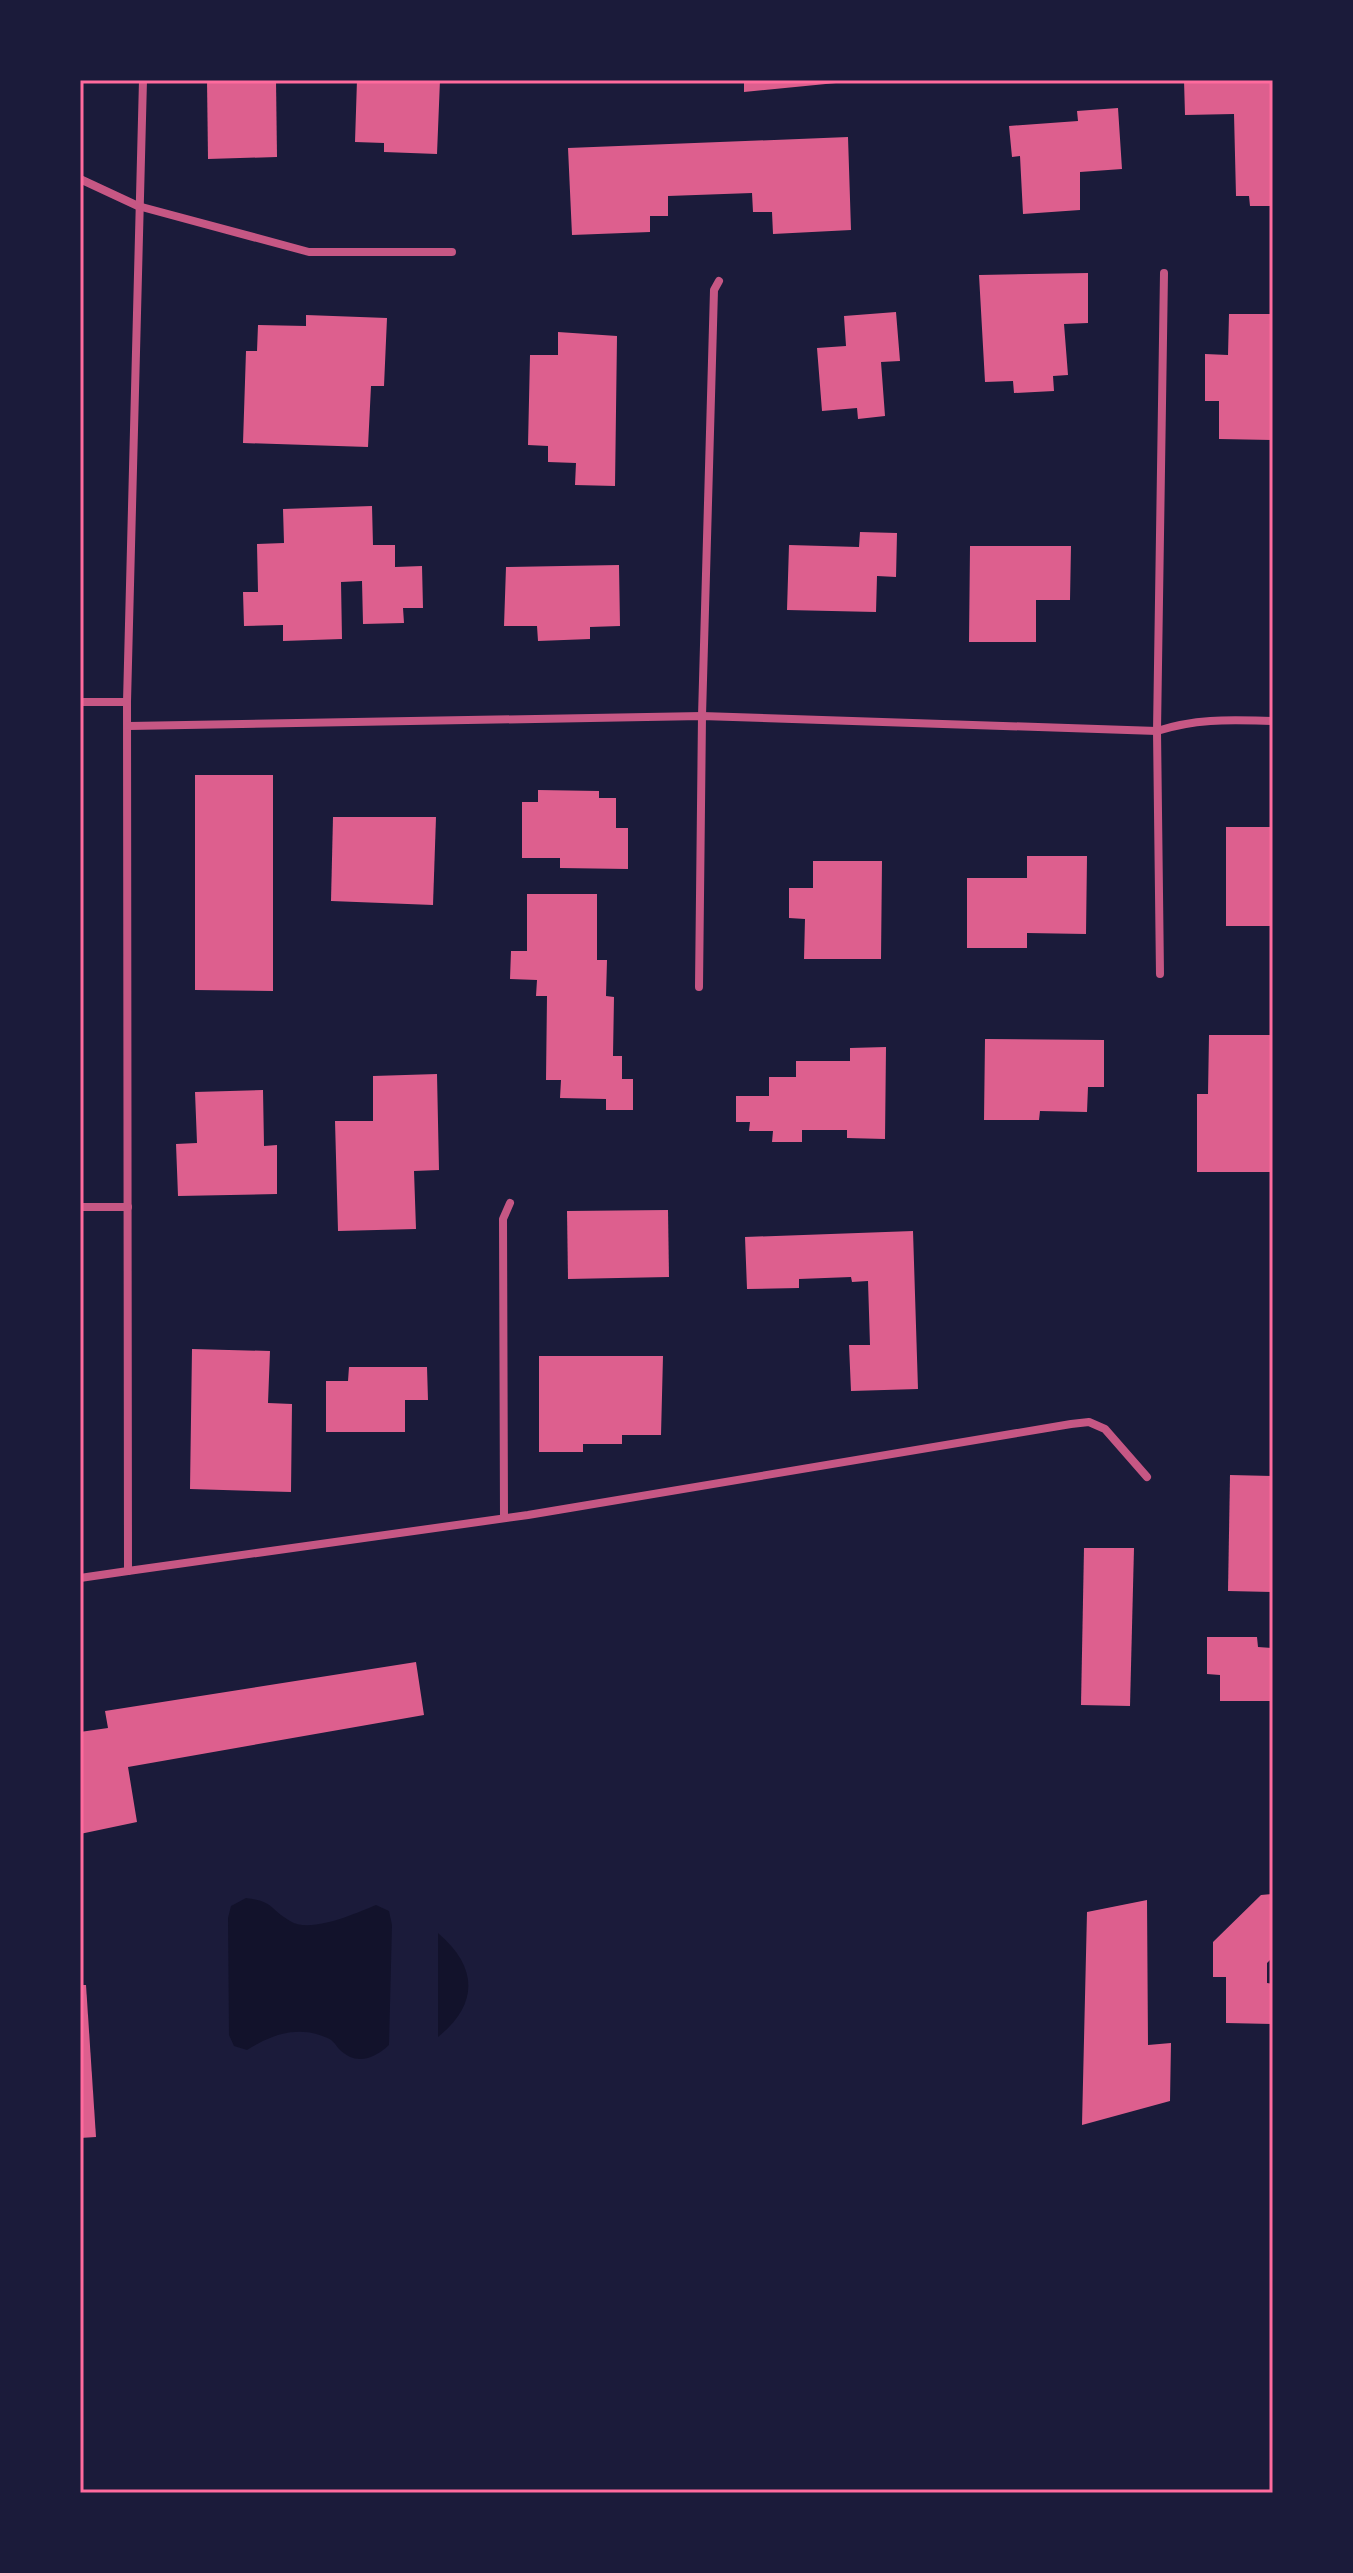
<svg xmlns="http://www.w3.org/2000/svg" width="1353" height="2573" font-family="Ubuntu,sans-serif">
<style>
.water{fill:#12122b}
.building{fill:#dd5f8e}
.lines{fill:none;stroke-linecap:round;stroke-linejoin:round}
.minor{stroke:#c65784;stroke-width:8}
.neatline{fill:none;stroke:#ff6b9d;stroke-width:3}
</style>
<rect width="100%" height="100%" fill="#1b1b3a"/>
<!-- water -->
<g class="water">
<path d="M246 1898C275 1902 268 1908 290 1921 311 1934 356 1913 376 1905L389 1911 392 1925 389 2045C374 2059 356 2066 339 2049 335 2044 332 2039 325 2037 297 2025 271 2035 247 2050L234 2046 229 2035 228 1918 231 1906Z"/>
<path d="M438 1933C478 1967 479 2004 438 2037Z"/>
</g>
<!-- building -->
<g class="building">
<polygon points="207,80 276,80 277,157 208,159"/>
<polygon points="357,80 440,80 437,154 384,152 384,143 355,142"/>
<polygon points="744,80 836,80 836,83 744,92"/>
<polygon points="1184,80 1273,80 1273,206 1250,206 1249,196 1236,196 1234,114 1185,115"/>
<polygon points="1118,108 1122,169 1080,172 1080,210 1023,214 1020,156 1012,157 1009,126 1078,121 1077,111"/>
<polygon points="848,137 851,230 773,234 772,212 753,212 752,193 668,196 668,216 650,216 650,232 572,235 568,148"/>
<polygon points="1088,273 1088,323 1064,324 1068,375 1053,376 1054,391 1014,393 1013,381 985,382 979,275"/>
<polygon points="896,312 900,361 881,362 885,416 858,419 857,408 822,411 817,348 846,346 844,316"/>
<polygon points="1229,314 1273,314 1273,440 1219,439 1219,401 1205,401 1205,354 1228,355"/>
<polygon points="306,315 387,318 384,386 371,386 368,447 243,443 246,351 257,351 258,325 306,326"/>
<polygon points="558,332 617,336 615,486 575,485 576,463 548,462 548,446 528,445 530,355 558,355"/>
<polygon points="372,506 373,545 395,545 395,567 422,566 423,608 403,608 404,623 363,624 362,581 341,582 342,639 283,641 283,625 244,626 243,592 258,592 257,544 284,543 283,509"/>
<polygon points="860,532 897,533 896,577 877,576 876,612 787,610 789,545 859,547"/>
<polygon points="970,546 1071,546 1070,600 1036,600 1036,642 969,642"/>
<polygon points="619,565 620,626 590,627 590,639 538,641 537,626 504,626 506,567"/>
<polygon points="195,775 273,775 273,991 195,990"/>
<polygon points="538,790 599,791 599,798 616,798 616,828 628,828 628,869 560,868 560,858 522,858 522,802 538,802"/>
<polygon points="333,817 436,817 433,905 331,901"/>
<polygon points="1226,827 1273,827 1271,926 1226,926"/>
<polygon points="1027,856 1087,856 1086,934 1027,933 1027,948 967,948 967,878 1027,878"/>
<polygon points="813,861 882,861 881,959 804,959 805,919 789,918 789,888 813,888"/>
<polygon points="527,894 597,894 597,960 607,960 606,996 614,997 613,1056 622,1056 622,1079 633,1079 633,1110 606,1110 606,1099 560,1098 561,1080 546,1080 547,996 536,996 537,980 510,979 511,951 527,951"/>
<polygon points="1209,1035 1273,1035 1273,1172 1197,1172 1197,1094 1208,1094"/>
<polygon points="985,1039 1104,1040 1104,1087 1088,1087 1087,1112 1040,1111 1039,1120 984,1120"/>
<polygon points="886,1047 885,1139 847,1138 847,1130 802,1130 802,1142 772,1142 773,1131 749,1131 750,1122 736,1122 736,1096 769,1096 769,1077 796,1077 796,1061 850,1061 850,1048"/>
<polygon points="437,1074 439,1170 414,1171 416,1229 338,1231 335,1121 373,1121 373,1076"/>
<polygon points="263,1090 264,1146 277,1145 277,1194 178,1196 176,1144 197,1143 195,1092"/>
<polygon points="668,1210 669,1277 568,1279 567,1211"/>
<polygon points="913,1231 918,1389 851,1391 849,1345 870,1345 868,1281 852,1282 851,1277 799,1279 799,1288 747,1289 745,1237"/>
<polygon points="192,1349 270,1351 268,1403 292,1404 291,1492 190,1489"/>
<polygon points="539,1356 663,1356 661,1435 622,1435 622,1444 583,1444 583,1452 539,1452"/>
<polygon points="349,1367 427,1367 428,1400 405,1400 405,1432 326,1432 326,1381 348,1381"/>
<polygon points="1230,1475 1273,1476 1273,1592 1228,1591"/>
<polygon points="1084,1548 1134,1548 1130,1706 1081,1705"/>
<polygon points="1207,1637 1257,1637 1258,1647 1273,1648 1273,1701 1220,1701 1220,1675 1207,1674"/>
<polygon points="416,1662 424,1715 128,1767 137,1822 80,1834 80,1732 108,1728 105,1711"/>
<polygon points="1273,1894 1273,1957 1267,1963 1267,1983 1273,1984 1273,2024 1226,2023 1226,1977 1213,1977 1213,1942 1261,1895"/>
<polygon points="1147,1900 1148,2045 1171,2043 1170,2101 1082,2125 1087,1912"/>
<polygon points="80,1985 86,1985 96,2137 80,2138"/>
</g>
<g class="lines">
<!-- minor -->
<g class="minor">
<polyline points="143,80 127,702 128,1571 528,1515 1071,1424 1089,1422 1105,1429 1147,1477"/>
<polyline points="80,179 138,206 309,252 452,252"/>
<polyline points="80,702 127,702"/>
<path d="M129 726 702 716 1157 731C1198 718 1231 720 1273 721"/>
<polyline points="1160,974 1157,731 1164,273"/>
<polyline points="699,987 702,716 714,290 719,281"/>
<polyline points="80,1207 128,1207"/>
<polyline points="504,1517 503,1219 510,1203"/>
<polyline points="80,1578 128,1571"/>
</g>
</g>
<!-- border -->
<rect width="1353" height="2573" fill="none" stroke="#1b1b3a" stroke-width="164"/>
<rect x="82" y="82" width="1189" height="2409" class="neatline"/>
</svg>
